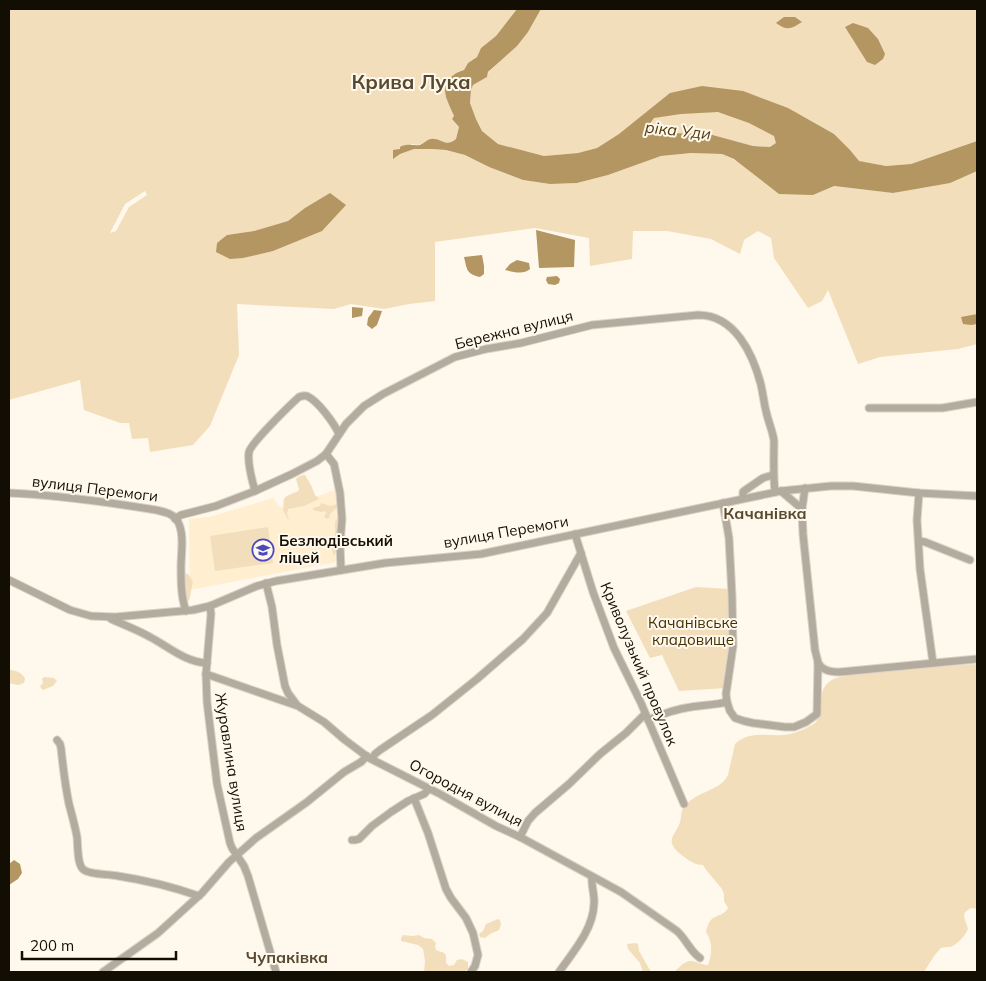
<svg xmlns="http://www.w3.org/2000/svg" width="986" height="981" font-family="Mulish,sans-serif">
<style>
.built{fill:#ffeed0}
.green{fill:#f2debb;fill-rule:evenodd}
.water{fill:#b39661;fill-rule:evenodd}
.lines{fill:none;stroke-linecap:round;stroke-linejoin:round}
.minor-casing{stroke:#d9d3c7;stroke-width:9}
.minor{stroke:#b3ab9e;stroke-width:7}
.labels{text-anchor:middle;stroke-width:4;stroke-linejoin:round;paint-order:stroke}
.street-label{font-size:15px;fill:#130e04;stroke:#fff8ec}
.poi-label{font-size:15px;font-weight:bold;fill:#130e04;stroke:#fff8ec;text-anchor:start}
.park-label{font-size:15px;fill:#443002;stroke:#fff8ec}
.water-label{font-size:16px;font-style:italic;fill:#503b0f;stroke:#fff8ec}
.neighbourhood-label{font-size:16px;font-weight:bold;fill:#584a30;stroke:#fff8ec}
.district-label{font-size:20px;font-weight:bold;fill:#584a30;stroke:#fff8ec}
</style>
<rect width="100%" height="100%" fill="#fff8ec"/>
<!-- built -->
<polygon class="built" points="337,489 338,506 336,562 190,590 189,519 210,517 273,498 280,507 295,505"/>
<!-- green -->
<g class="green">
<path d="M9 9H517L496 36 481 48 477 57 468 63 464 70 457 72 445 94 454 116 452 119 459 127 456 139C447 146 443 142 434 139L418 145 412 144 397 151 395 150 393 158 400 154 414 149H432L446 150 465 155 489 167 523 180 550 184 577 183 608 175 661 156 691 153 722 154 813 195 833 186 894 193 977 171V344L958 349 880 357 858 364 828 290 822 301 808 308 774 258 771 238 758 231 744 240 740 254 711 239 667 231H633L632 259 590 266 589 238 535 228 435 242V301L409 304 384 309 351 304 334 309 237 304 239 355 210 426 193 445 150 452 148 438 132 439 129 423H120L84 410 80 380 9 400ZM145 191 147 195 129 207 116 231 110 233 125 204ZM305 208 243 258 227 235 254 231 288 221Z"/>
<polygon points="541,9 977,9 977,141 911,164 886,166 770,147 753,146 709,134 670,133 650,130 619,134 597,148 578,153 544,156 498,144 482,131 476,119 470,103 471,90 473,85 487,77 488,73 528,32"/>
<path d="M303 475H305L311 485 315 495 319 499 304 506 288 509 287 514 289 519H288L283 510C284 507 283 502 284 499 286 495 295 493 298 491L299 489 296 479 298 477Z"/>
<path d="M321 503C327 505 332 508 338 503V507C334 509 333 512 330 514L329 518 327 519 324 517 326 513 325 511 321 512 313 510V508L320 506Z"/>
<polygon points="339,515 337,523 337,542 335,555 333,554 331,544 335,535 335,522"/>
<polygon points="268,527 273,563 215,571 210,536"/>
<path d="M186 573 189 575 193 582C191 588 191 597 188 602L185 593C187 586 183 579 186 573Z"/>
<polygon points="696,587 730,589 732,641 726,688 679,691 662,655 650,658 626,611"/>
<path d="M977 664V909L971 908C959 914 966 919 968 929 965 936 957 945 950 947 947 947 944 947 941 948L934 956 924 972H674C681 966 686 958 696 962 701 963 703 965 708 965 712 954 713 942 706 932 710 911 721 920 728 908L724 901V894L722 889 707 871 703 865C693 865 687 859 679 853 666 841 673 837 679 825 682 819 680 812 684 807 697 790 720 792 728 775L735 744C748 731 768 736 784 735 794 734 805 729 814 724 825 715 815 693 829 682 839 672 899 670 916 669 936 667 957 665 977 664Z"/>
<path d="M9 670C15 670 22 672 25 679L24 683 18 685 9 683Z"/>
<polygon points="44,677 54,678 57,681 53,686 43,690 41,688 40,686 43,683 42,679"/>
<polygon points="498,919 500,920 501,924 499,930 490,934 485,938 480,937 479,934 483,931 486,924"/>
<path d="M403 935 412 936 419 935 424 938 432 939 436 943 435 947 436 950C445 954 447 951 446 963L449 966 454 965 457 960 462 959 468 962V969L464 972H424L425 961 423 949 418 945 401 941V938Z"/>
<polygon points="635,943 638,944 639,951 651,972 643,972 640,963 628,949 627,944"/>
</g>
<!-- water -->
<g class="water">
<path d="M517 9H541L528 32 517 46 488 72 487 77 473 85 471 90 470 103 476 119 482 131 498 144 544 156 578 153 597 148 619 134 670 93 702 86 743 91 788 108 834 134 850 150 859 161 886 166 911 164 977 141V171L950 183 893 193 834 186 813 195 779 194 734 159 722 154 691 153 661 156 608 175 577 183 550 184 523 180 489 167 465 155 446 150 432 149H414L400 154 393 159V150L400 149V147C408 143 413 146 420 145 425 143 428 138 434 139 444 140 446 147 456 139L459 127 452 119 454 116C451 109 448 103 446 97 442 83 452 73 464 70L468 63 477 57 481 48 496 36ZM718 112 749 123 774 136 776 143 770 147 753 146 709 134 670 133 650 130 648 126 654 118 681 114Z"/>
<path d="M784 17H795L802 22C791 29 787 31 776 23Z"/>
<polygon points="853,23 868,28 878,39 885,54 883,59 875,65 867,62 845,27"/>
<polygon points="330,193 346,205 322,231 273,251 243,258 230,259 216,252 217,243 227,235 254,231 288,221 305,208"/>
<polygon points="536,230 575,240 574,267 539,268"/>
<path d="M482 255 484 266V274L480 277C466 274 467 269 464 257Z"/>
<path d="M517 260 529 263 530 269C523 275 514 272 505 270L510 264Z"/>
<polygon points="557,276 560,279 559,283 555,285 548,284 546,280 547,277"/>
<polygon points="352,307 363,308 362,316 352,318"/>
<polygon points="374,310 382,311 377,325 372,329 367,325 368,318"/>
<polygon points="977,314 977,324 971,325 963,324 961,317"/>
<polygon points="14,860 20,864 22,873 18,879 9,885 9,864"/>
</g>
<g class="lines">
<!-- minor casing -->
<g class="minor-casing">
<g id="minor">
<polyline points="869,408 942,408 977,402"/>
<polyline points="326,454 334,464 340,493 342,519 340,544 341,570"/>
<path d="M255 491C252 480 247 463 249 452 251 443 290 405 299 397 302 396 303 395 307 396 318 401 334 423 339 434"/>
<polyline points="781,491 802,509"/>
<path d="M9 493C58 495 107 502 156 510 164 512 172 513 177 520 185 533 181 553 181 567 181 582 181 597 186 611"/>
<polyline points="919,493 917,520 920,569 933,663"/>
<polyline points="743,498 743,492 744,491 763,478 773,475"/>
<polyline points="723,503 729,538 732,596 733,646 726,694 727,702 730,711 735,718 744,721 753,723 785,727 794,727 806,722 817,714 818,662 815,650 803,534 802,509 805,488"/>
<path d="M175 519 181 515 216 506 255 491 292 474 317 461 326 454 346 424 364 406 383 394 455 357 486 349 521 343 592 325 698 315C735 315 753 354 761 385 763 394 764 403 766 411 768 421 773 432 774 441 774 458 773 475 775 492"/>
<polyline points="575,534 593,592 614,648 641,703 684,804"/>
<polyline points="919,541 925,542 970,560"/>
<polyline points="9,580 70,610 91,616 115,617 193,610 210,606 257,586 276,581 385,563 481,554 781,491 831,486 853,486 919,493 977,496"/>
<polyline points="266,583 272,607 277,645 285,686 288,693 297,705"/>
<polyline points="210,606 211,614 206,674 207,702 217,784 230,843 232,848 244,866 248,876 276,972"/>
<path d="M111 619C124 625 138 630 150 637 169 647 185 662 207 663"/>
<path d="M818 663C823 671 831 672 840 672L977 659"/>
<path d="M206 674 298 706 324 722 345 740 369 758 440 794 496 826 520 837 621 892 677 931C686 939 690 951 700 958"/>
<path d="M648 720C662 714 676 709 691 707 703 705 715 705 727 702"/>
<path d="M57 740 60 744 61 748C63 767 65 785 69 804 72 815 75 826 77 837 78 845 77 866 84 870 91 875 109 874 118 876 144 880 173 887 199 896"/>
<polyline points="372,759 375,754 380,750 432,715 477,679 523,639 547,613 581,553"/>
<polyline points="414,798 428,833 446,889 451,898 466,918 473,933 478,955 475,966 471,972"/>
<polyline points="520,837 528,821 535,813 569,784 600,754 626,733 645,714"/>
<polyline points="352,840 355,840 359,839 372,826 391,812 408,801 424,794 429,789"/>
<polyline points="103,972 158,933 202,893 229,862 256,838 307,802 344,772 361,762 367,756"/>
<path d="M559 972C573 952 593 930 594 904 595 895 591 886 592 877"/>
</g>
</g>
<!-- minor -->
<use href="#minor" class="minor"/>
</g>
<!-- icons -->
<defs>
<g id="school-ring" transform="scale(1.125)"><circle r="9.5" fill="#fff8ec" stroke="#4c48bf" stroke-width="1.5"/><path d="M0-5L7-2L0 1L-7-2ZM-4 1L0 2.5L4 1V4Q0 6-4 4Z" fill="#4c48bf"/></g>
</defs>
<g fill-rule="evenodd">
<use href="#school-ring" x="263" y="550"/>
</g>
<g class="labels">
<!-- street labels -->
<g class="street-label">
<text transform="translate(514 330) rotate(-14)" y="5">Бережна вулиця</text>
<text transform="translate(95 489) rotate(7)" y="5">вулиця Перемоги</text>
<text transform="translate(506 532) rotate(-10)" y="5">вулиця Перемоги</text>
<text transform="translate(639 664) rotate(67)" y="5">Криволузький провулок</text>
<text transform="translate(231 762) rotate(81)" y="5">Журавлина вулиця</text>
<text transform="translate(466 793) rotate(28)" y="5">Огородня вулиця</text>
</g>
<!-- poi labels -->
<g class="poi-label">
<text x="279" y="546">Безлюдівський<tspan x="279" dy="17">ліцей</tspan></text>
</g>
<!-- park labels -->
<g class="park-label">
<text x="693" y="628">Качанівське<tspan x="693" dy="17">кладовище</tspan></text>
</g>
<!-- water labels -->
<g class="water-label">
<text transform="translate(678 130) rotate(6)" y="6">ріка Уди</text>
</g>
<!-- neighbourhood labels -->
<g class="neighbourhood-label">
<text x="765" y="519">Качанівка</text>
<text x="287" y="963">Чупаківка</text>
</g>
<!-- district labels -->
<g class="district-label">
<text x="411" y="89">Крива Лука</text>
</g>
</g>
<!-- border -->
<rect width="986" height="981" fill="none" stroke="#130e04" stroke-width="20"/>
<!-- scale -->
<path d="M22 951v8h154v-8" fill="none" stroke="#130e04" stroke-width="2.5"/>
<text x="30" y="951" font-size="15" fill="#130e04" stroke="#fff8ec" stroke-width="4" paint-order="stroke">200 m</text>
</svg>
